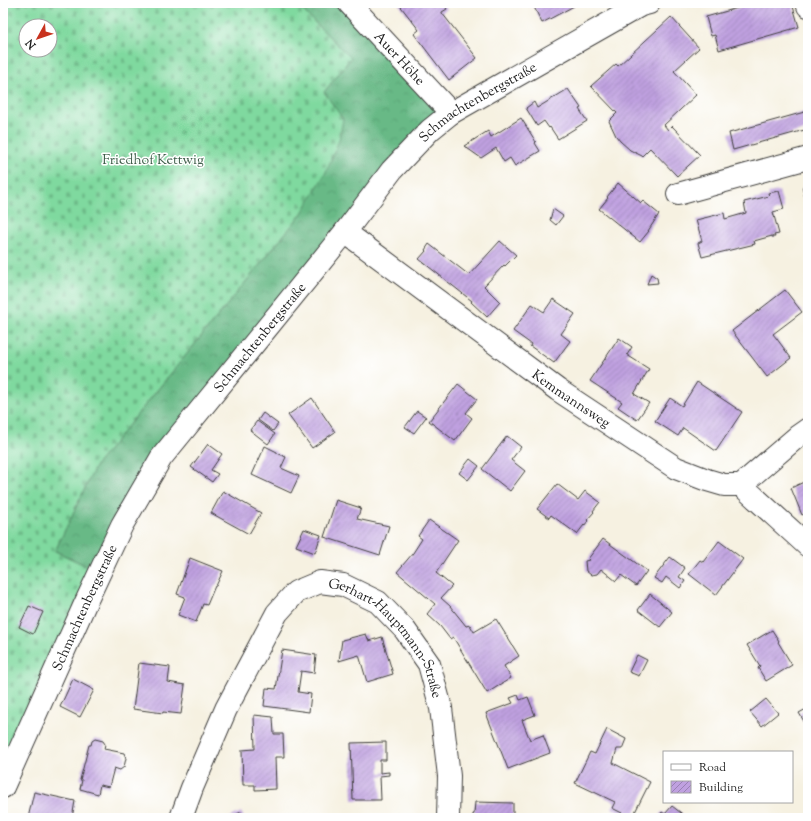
<svg xmlns="http://www.w3.org/2000/svg" width="811" height="821" font-family="'Sorts Mill Goudy',serif">
<style>
.forest{fill:url(#forest-crowns);stroke:#426a51}
.cemetery{fill:url(#cemetery-stones);stroke:#4e7a5e;fill-rule:evenodd}
.building{fill:url(#building-hatch)}
.lines{fill:none;stroke-linecap:round;stroke-linejoin:round}
.minor-casing{stroke:#3d3c3a;stroke-width:24}
.minor{stroke:#fff;stroke-width:22}
.labels{text-anchor:middle;stroke-width:3;stroke-linejoin:round;paint-order:stroke}
.street-label{font-size:14px;fill:#1c1c1c;stroke:#fff}
.park-label{font-size:14px;fill:#3f5e4a;stroke:#fff}
</style>
<defs>
<pattern id="forest-crowns" width="20" height="18" patternUnits="userSpaceOnUse"><rect width="20" height="18" fill="#67b986"/><path d="M2 6a3 3 0 1 1 6 0M12 15a3 3 0 1 1 6 0" fill="none" stroke="#599e73"/></pattern>
<pattern id="cemetery-stones" width="16" height="16" patternUnits="userSpaceOnUse"><rect width="16" height="16" fill="#7fd99f"/><path d="M2 7V4a2 2 0 0 1 4 0v3zM10 15v-3a2 2 0 0 1 4 0v3z" fill="#6dba88"/></pattern>
<pattern id="building-hatch" width="6" height="6" patternUnits="userSpaceOnUse"><rect width="6" height="6" fill="#bfa0e0"/><path d="M-1 1l2-2M0 6l6-6M5 7l2-2" fill="none" stroke="#9a82b5"/></pattern>
</defs>
<rect width="100%" height="100%" fill="#fff"/>
<filter id="ink" filterUnits="userSpaceOnUse"><feTurbulence type="fractalNoise" baseFrequency=".025" numOctaves="2"/><feDisplacementMap in="SourceGraphic" scale="8" xChannelSelector="R" yChannelSelector="G"/><feConvolveMatrix kernelMatrix="1 2 1 2 8 2 1 2 1" color-interpolation-filters="sRGB"/></filter>
<filter id="wash" filterUnits="userSpaceOnUse"><feTurbulence type="fractalNoise" baseFrequency=".012" numOctaves="4" result="noise"/><feDisplacementMap in="SourceGraphic" scale="16" xChannelSelector="R" yChannelSelector="G"/><feGaussianBlur stdDeviation="0.9" result="paint"/><feColorMatrix in="noise" values="0 0 0 0 0 0 0 0 0 0 0 0 0 0 0 0 0 1.4 0 .05"/><feComposite in="paint" operator="in"/></filter>
<g filter="url(#wash)">
<rect width="100%" height="100%" fill="#f6f1e1"/>
<!-- forest -->
<polygon class="forest" points="295,3 337,3 442,112 157,453 95,570 55,551 96,465 302,213 324,92 351,58"/>
<!-- cemetery -->
<path class="cemetery" d="M3 3H295L351 58 324 92 343 119 339 140 325 174 302 213 96 465 55 551 95 570 3 761ZM26 26H50V50H26Z"/>
<g id="blocks">
<!-- building -->
<g class="building">
<polygon points="398,3 443,3 447,9 442,12 442,13 477,58 449,80 414,34 419,30"/>
<polygon points="532,3 572,3 574,6 542,23"/>
<polygon points="745,3 792,3 799,27 719,50 715,35 711,36 706,17 741,7 740,4"/>
<polygon points="671,17 699,48 674,71 696,95 664,125 668,130 672,126 700,155 677,176 650,148 642,156 630,150 620,141 616,136 609,121 617,113 591,86 616,64 618,66"/>
<polygon points="568,89 581,108 579,109 587,121 558,139 550,127 549,128 544,121 537,126 526,108 534,102 537,108"/>
<polygon points="808,111 808,129 733,150 729,133"/>
<polygon points="521,118 536,142 535,143 540,151 515,166 510,158 504,162 496,148 481,158 464,146 488,131 491,137"/>
<polygon points="618,183 641,203 643,201 659,214 648,231 649,231 640,242 599,209 608,198 607,197"/>
<polygon points="808,186 808,209 802,187"/>
<polygon points="779,191 784,209 773,212 779,234 774,235 775,237 772,237 772,236 754,241 755,244 702,257 698,243 702,241 696,220 724,213 725,219 746,213 744,202 769,196 768,193"/>
<polygon points="553,209 563,216 556,225 550,220"/>
<polygon points="500,241 516,255 505,266 504,265 484,286 500,302 487,317 471,302 472,301 419,259 426,251 425,250 429,244 469,275"/>
<polygon points="651,274 657,278 658,283 647,284"/>
<polygon points="785,290 802,312 773,334 777,339 791,358 767,377 732,331"/>
<polygon points="553,299 575,314 561,334 570,341 554,363 530,346 531,344 513,331 532,304 544,312"/>
<polygon points="619,338 632,347 627,355 649,369 634,394 649,403 637,420 618,407 622,402 590,381"/>
<polygon points="697,382 742,412 716,451 683,428 678,436 655,421 670,398 682,406"/>
<polygon points="458,384 477,399 466,413 472,418 455,441 429,421"/>
<polygon points="312,398 335,432 312,448 288,415"/>
<polygon points="417,411 426,417 414,433 405,427"/>
<polygon points="263,413 278,424 273,431 258,420"/>
<polygon points="257,421 275,434 268,444 250,430"/>
<polygon points="507,436 521,447 511,460 525,471 510,491 482,469"/>
<polygon points="208,444 222,454 211,470 218,474 212,482 191,467"/>
<polygon points="265,446 277,452 277,453 286,457 281,468 299,476 291,493 252,475"/>
<polygon points="470,459 479,466 468,480 459,473"/>
<polygon points="808,480 808,512 802,515 791,488"/>
<polygon points="557,484 578,500 585,491 600,502 593,511 594,512 587,520 588,521 584,526 584,525 577,534 551,515 549,518 537,509"/>
<polygon points="223,491 261,513 249,534 211,513"/>
<polygon points="336,500 361,508 357,519 389,526 380,555 324,537"/>
<polygon points="429,520 458,540 436,573 452,586 441,598 450,606 466,626 470,625 474,632 496,619 519,656 504,666 511,678 487,693 453,637 450,639 440,626 427,614 435,604 397,572 413,553 422,539 418,536"/>
<polygon points="304,529 321,535 315,553 296,546"/>
<polygon points="603,539 647,571 636,586 621,575 616,581 601,569 597,574 591,575 586,571 585,561 589,560 588,559"/>
<polygon points="719,541 743,559 716,595 689,574 700,560 703,562"/>
<polygon points="670,557 685,568 679,577 685,581 680,588 666,577 662,583 654,578"/>
<polygon points="190,558 223,571 216,586 215,586 207,605 203,604 196,622 178,615 185,597 177,594"/>
<polygon points="650,594 672,612 660,627 638,610"/>
<polygon points="29,606 43,612 33,634 19,627"/>
<polygon points="772,630 779,641 778,642 792,665 766,681 758,668 760,666 747,645"/>
<polygon points="366,634 369,641 382,637 393,674 367,682 359,655 339,661 342,640"/>
<polygon points="282,650 316,655 314,673 301,671 298,692 311,694 309,712 264,706 266,688 276,689"/>
<polygon points="637,655 647,660 639,676 629,672"/>
<polygon points="139,663 170,667 168,682 185,685 181,714 163,712 163,713 133,709"/>
<polygon points="73,679 94,690 80,717 60,707"/>
<polygon points="518,695 520,700 528,697 535,715 522,720 530,740 543,735 550,753 508,769 486,713 513,703 510,698"/>
<polygon points="766,699 778,713 762,726 750,712"/>
<polygon points="808,708 808,728 799,713"/>
<polygon points="254,715 273,717 274,734 283,734 284,757 275,757 276,789 255,790 255,785 243,785 242,750 255,749"/>
<polygon points="607,729 626,739 622,749 617,749 613,763 650,782 632,818 612,808 615,802 575,783 590,752 595,754"/>
<polygon points="95,739 103,741 105,744 104,749 124,753 126,758 124,767 120,770 114,768 109,787 100,785 98,794 80,789 82,780 80,780 89,745 91,745 92,741"/>
<polygon points="386,742 386,760 380,760 380,773 389,772 389,775 380,776 381,800 353,800 351,743"/>
<polygon points="34,792 75,801 72,818 28,818"/>
<polygon points="475,802 513,803 513,818 473,818 473,814 474,814"/>
<polygon points="672,806 685,816 684,818 657,818 662,812 665,814"/>
<polygon points="241,812 244,818 229,818"/>
</g>
</g>
</g>
<g filter="url(#ink)">
<use href="#blocks" fill-opacity="0" stroke="#3d3c3a" stroke-width="1"/>
<g class="lines">
<!-- minor casing -->
<g class="minor-casing">
<g id="minor">
<path id="s1" d="M349 3 451 113"/>
<polyline points="807,3 808,6"/>
<polyline points="678,194 808,158"/>
<path id="s2" d="M345 232 558 390 676 468 707 480 724 485H741L798 436 808 429"/>
<polyline points="741,485 808,546"/>
<path id="s3" d="M3 787 85 604 122 525 161 458 345 232 392 170 430 130 451 113 641 5 649 3"/>
<path id="s4" d="M181 818 192 788 226 709 277 613 296 592 320 582 343 585 378 602 405 630 429 664 441 708 449 776 448 818"/>
</g>
</g>
<!-- minor -->
<use href="#minor" class="minor"/>
</g>
</g>
<g class="labels">
<!-- street labels -->
<g class="street-label">
<text dy="5" stroke="none"><textPath href="#s1" startOffset="75">Auer Höhe</textPath></text>
<text dy="5" stroke="none"><textPath href="#s3" startOffset="845">Schmachtenbergstraße</textPath></text>
<text dy="5" stroke="none"><textPath href="#s3" startOffset="521">Schmachtenbergstraße</textPath></text>
<text dy="5" stroke="none"><textPath href="#s2" startOffset="281">Kemmannsweg</textPath></text>
<text dy="5" stroke="none"><textPath href="#s3" startOffset="197">Schmachtenbergstraße</textPath></text>
<text dy="5" stroke="none"><textPath href="#s4" startOffset="374">Gerhart-Hauptmann-Straße</textPath></text>
</g>
<!-- park labels -->
<g class="park-label">
<text x="153" y="164">Friedhof Kettwig</text>
</g>
</g>
<!-- margin -->
<rect width="811" height="821" fill="none" stroke="#fff" stroke-width="16"/>
<!-- legend -->
<rect x="663" y="751" width="130" height="52" fill="#ffffff" stroke="#a4a4a4"/>
<rect x="671" y="764" width="20" height="6" fill="#ffffff" stroke="#a4a4a4"/>
<text x="699" y="771" font-size="12" fill="#1c1c1c">Road</text>
<rect x="671" y="781" width="20" height="12" fill="url(#building-hatch)" stroke="#a4a4a4"/>
<text x="699" y="791" font-size="12" fill="#1c1c1c">Building</text>
<!-- north arrow -->
<g transform="translate(38 38) rotate(230)"><circle r="19" fill="#ffffff" stroke="#a4a4a4"/>
<path d="M0-3L7 15L0 10L-7 15Z" fill="#c8321e"/>
<text y="-6" font-size="11" font-weight="bold" text-anchor="middle" fill="#1c1c1c">N</text>
</g>
</svg>
